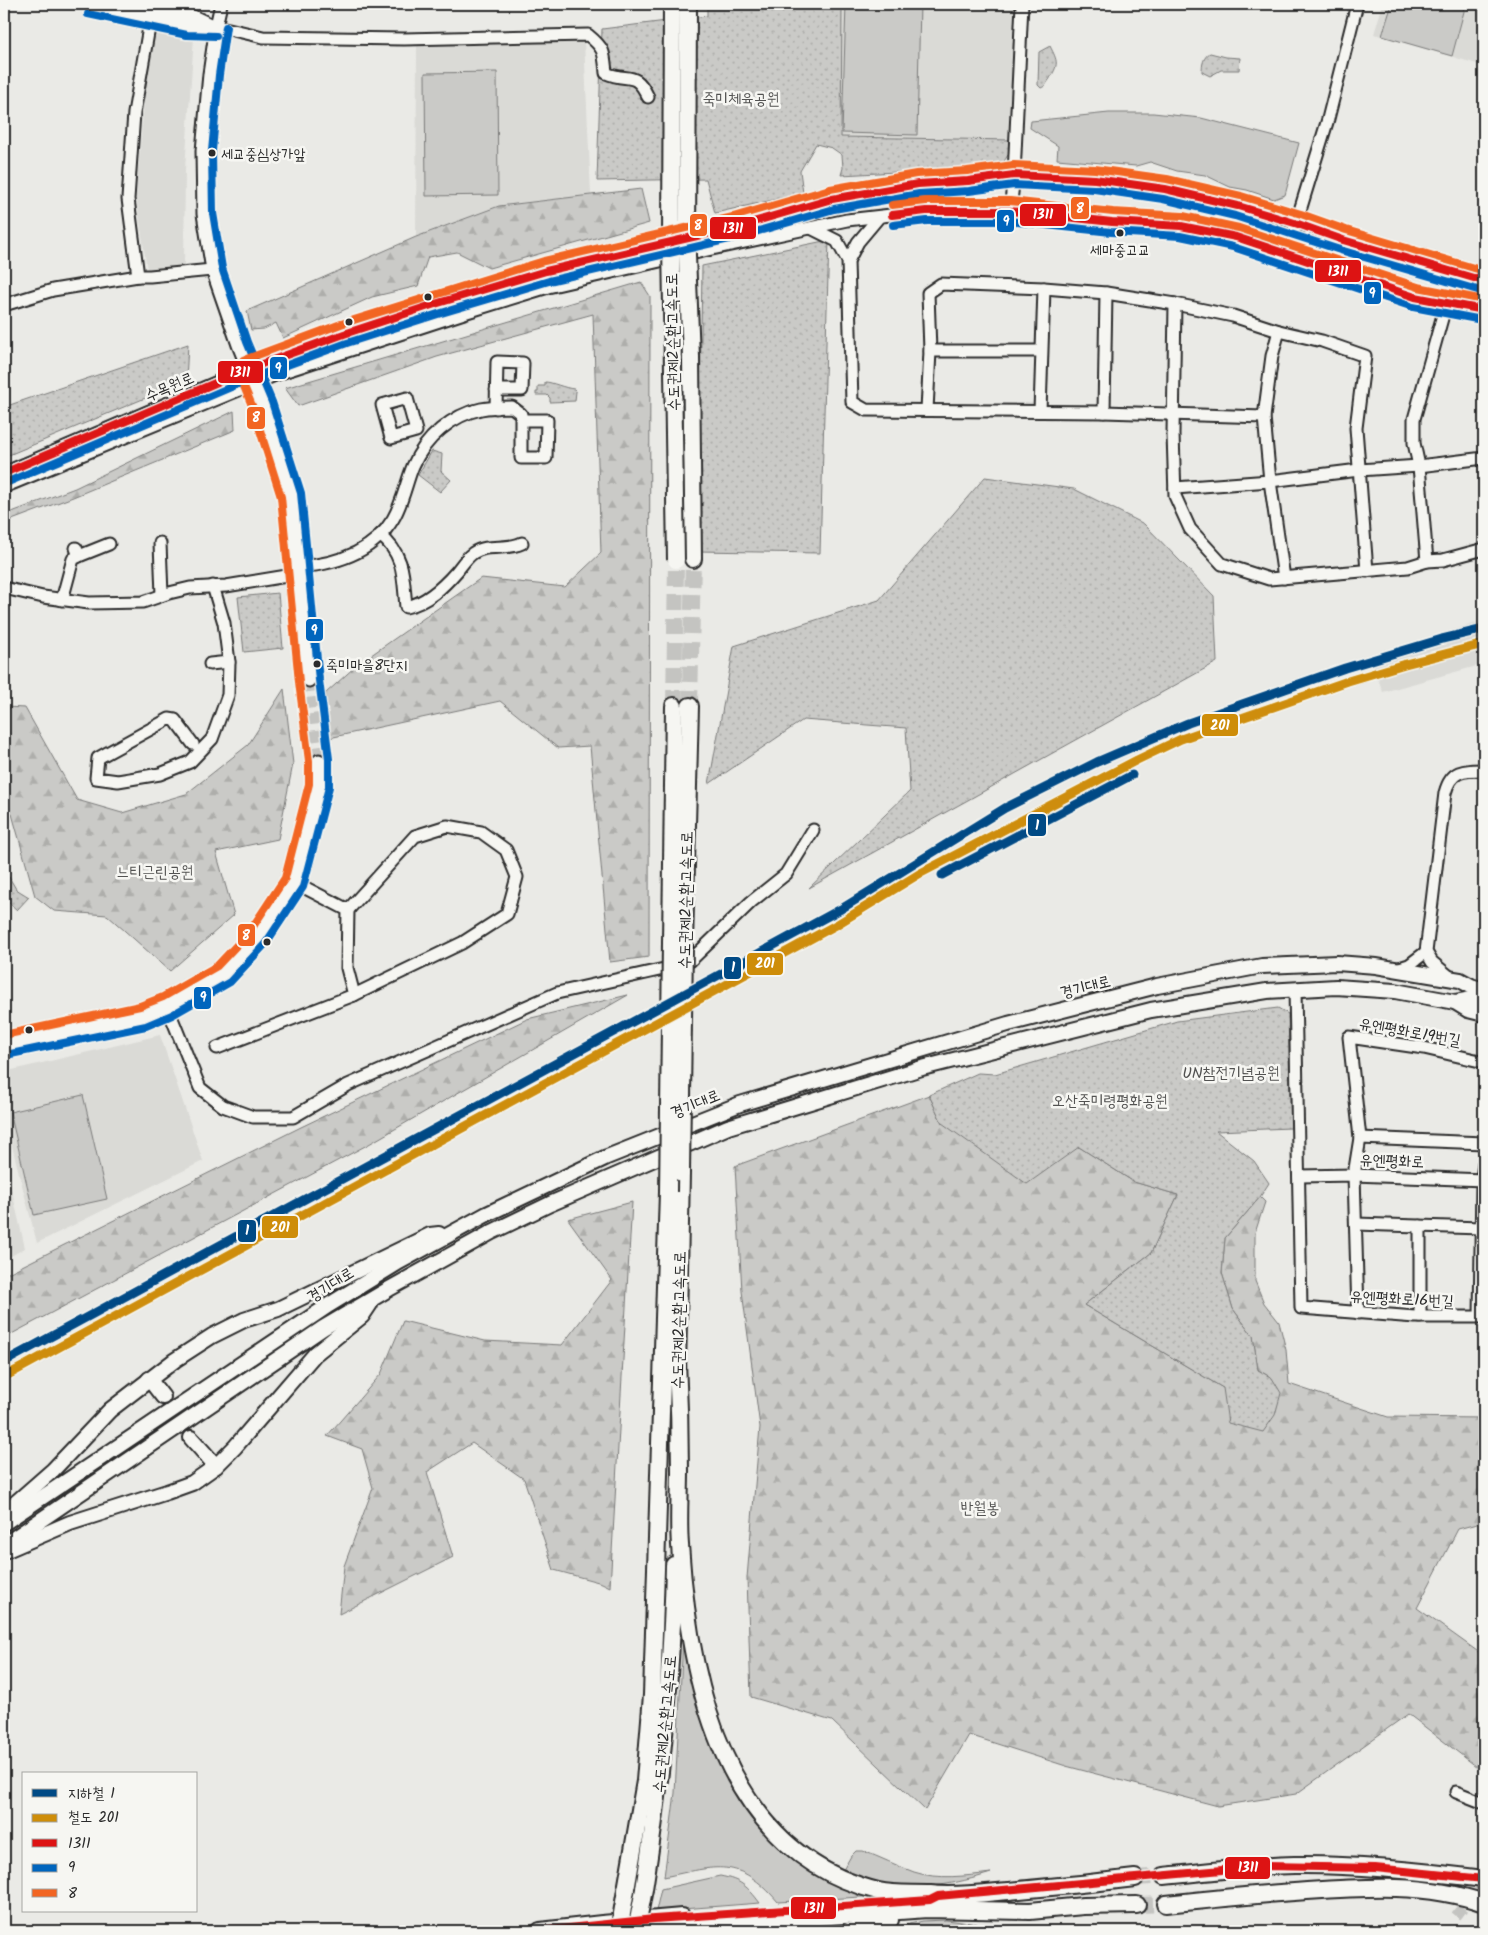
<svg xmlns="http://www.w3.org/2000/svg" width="1488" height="1935" font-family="Kalam,'Poor Story',sans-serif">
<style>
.built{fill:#dadad6}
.grass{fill:#cacac7;stroke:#7a7a79}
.forest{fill:url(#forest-firs);stroke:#7a7a79}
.park{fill:url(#park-dots);stroke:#7a7a79}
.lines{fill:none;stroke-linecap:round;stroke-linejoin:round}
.minor-tunnel{stroke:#c4c4c1;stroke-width:11;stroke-dasharray:11 5.5;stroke-linecap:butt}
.major-tunnel{stroke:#c4c4c1;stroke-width:14;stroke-dasharray:14 7;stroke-linecap:butt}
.highway-tunnel{stroke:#c4c4c1;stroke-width:16;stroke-dasharray:16 8;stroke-linecap:butt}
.minor-casing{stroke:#2b2b2b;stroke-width:15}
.major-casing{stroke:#2b2b2b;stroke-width:18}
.highway-casing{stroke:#2b2b2b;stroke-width:20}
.minor{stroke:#f6f6f2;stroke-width:11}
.major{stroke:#f6f6f2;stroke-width:14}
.highway{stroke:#f6f6f2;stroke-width:16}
.highway-bridge-casing{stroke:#2b2b2b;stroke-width:20;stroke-linecap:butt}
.highway-bridge{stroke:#f6f6f2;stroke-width:16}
.bus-1-casing{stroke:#f6f6f2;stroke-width:11}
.bus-2-casing{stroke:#f6f6f2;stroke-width:11}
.bus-3-casing{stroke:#f6f6f2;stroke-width:11}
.bus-1{stroke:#dd1313;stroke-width:8}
.bus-2{stroke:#0065bd;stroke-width:8}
.bus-3{stroke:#f26522;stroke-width:8}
.rail-1-casing{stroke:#f6f6f2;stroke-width:12}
.rail-1{stroke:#ce8d09;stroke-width:9}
.metro-1-casing{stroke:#f6f6f2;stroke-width:12}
.metro-1{stroke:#004a85;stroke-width:9}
.bus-dot{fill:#2b2b2b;stroke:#f6f6f2;stroke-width:2}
.labels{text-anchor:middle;stroke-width:5;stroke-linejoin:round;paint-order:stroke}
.bus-label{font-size:15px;fill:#2b2b2b;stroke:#f6f6f2;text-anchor:start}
.park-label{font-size:16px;fill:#535352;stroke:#f6f6f2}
.street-label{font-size:16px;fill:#2b2b2b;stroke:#f6f6f2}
.line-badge{stroke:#f6f6f2;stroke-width:2}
.badge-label{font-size:14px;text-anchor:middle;font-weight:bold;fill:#fff}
</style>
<defs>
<pattern id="forest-firs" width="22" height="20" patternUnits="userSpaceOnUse" patternTransform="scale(1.25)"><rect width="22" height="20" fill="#cacac7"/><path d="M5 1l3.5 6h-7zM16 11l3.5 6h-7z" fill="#aeaeab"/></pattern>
<pattern id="park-dots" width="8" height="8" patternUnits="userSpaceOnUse" patternTransform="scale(1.25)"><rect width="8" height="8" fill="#cacac7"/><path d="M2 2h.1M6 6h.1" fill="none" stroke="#aeaeab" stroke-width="1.8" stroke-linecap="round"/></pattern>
</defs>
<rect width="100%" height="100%" fill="#eaeae6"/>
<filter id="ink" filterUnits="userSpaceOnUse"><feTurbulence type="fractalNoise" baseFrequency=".02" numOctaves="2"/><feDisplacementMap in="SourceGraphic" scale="10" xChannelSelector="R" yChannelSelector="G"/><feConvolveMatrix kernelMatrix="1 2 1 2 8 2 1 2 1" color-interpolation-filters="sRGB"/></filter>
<g filter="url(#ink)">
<!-- built -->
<g class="built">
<polygon points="842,4 1018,4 1012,140 840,137"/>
<polygon points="1383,4 1484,4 1484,66 1374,34"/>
<polygon points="150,28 194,36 185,169 184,267 153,273 147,270 136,196"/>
<polygon points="584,41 591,195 499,206 416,237 417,45"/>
<polygon points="1484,621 1484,664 1383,692 1369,655"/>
<polygon points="160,1035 203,1161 37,1243 4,1115 4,1072"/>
<polygon points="4,1156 25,1248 4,1260"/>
</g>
<!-- grass -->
<g class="grass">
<polygon points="846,4 920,4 917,135 842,133"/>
<polygon points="1392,4 1466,4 1452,56 1382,36"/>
<polygon points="497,72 498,195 426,196 425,73"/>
<polygon points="1109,113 1153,113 1201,118 1299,143 1285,195 1274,199 1247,190 1230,187 1205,175 1177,171 1150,162 1136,166 1057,159 1058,146 1030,128 1031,121"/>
<polygon points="83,1095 107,1199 34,1215 10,1112"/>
<path d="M683 1637 691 1676 774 1839 877 1896 778 1902C739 1856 716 1866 664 1877L675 1793Z"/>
<path d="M856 1851H863C880 1857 897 1866 914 1872 938 1880 966 1876 991 1873 956 1884 921 1891 884 1884 870 1882 856 1875 843 1870L851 1856Z"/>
<path d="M720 1876C741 1880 747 1886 760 1903L656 1911 661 1889Z"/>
<polygon points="946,1920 1002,1927 990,1931 876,1931 923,1921"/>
<polygon points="853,1922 824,1931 726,1931"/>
</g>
<!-- forest -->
<g class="forest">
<polygon points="641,189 649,223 489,268 457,252 428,257 418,286 372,297 283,338 276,323 264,329 251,330 247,311 416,237 499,206"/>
<polygon points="641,282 650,296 649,957 610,962 590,746 558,748 500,701 329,738 326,693 357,665 481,578 565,587 601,553 593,314 437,357 298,406 285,388"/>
<polygon points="234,411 235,430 73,497 4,523 4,515 75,488"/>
<polygon points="284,689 293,764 278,839 216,852 234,915 170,971 107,915 54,911 35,896 12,814 4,810 4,707 25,708 77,800 122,813 186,794 248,745"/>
<polygon points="628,995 369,1144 4,1338 4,1275 301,1127 527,1019"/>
<polygon points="929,1095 942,1123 1079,1147 1134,1182 1178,1195 1151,1253 1084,1305 1223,1388 1272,1378 1258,1370 1253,1336 1233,1309 1222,1273 1225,1238 1260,1197 1265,1202 1255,1233 1255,1281 1264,1303 1279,1322 1286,1350 1289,1384 1388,1417 1484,1418 1484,1522 1458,1529 1417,1608 1484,1656 1484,1770 1481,1770 1408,1714 1296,1794 1218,1806 1066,1766 969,1735 925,1810 832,1721 751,1697 747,1578 760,1427 742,1291 735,1166"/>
<polygon points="632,1202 610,1587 602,1583 554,1570 524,1479 472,1443 427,1472 453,1557 339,1614 344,1566 373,1488 362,1449 327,1436 381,1374 403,1321 485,1341 562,1345 612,1280 568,1219"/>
</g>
<!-- park -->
<g class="park">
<polygon points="707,4 842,4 841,137 1012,140 1011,150 1003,163 989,167 841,175 843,168 842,155 832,148 816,144 800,171 803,193 715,213 706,179 597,181 602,29 707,16"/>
<path d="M1050 46C1058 62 1059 64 1049 80 1046 84 1046 86 1041 88L1038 85 1039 52Z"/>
<path d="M1210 53 1226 57 1240 58 1239 70H1221L1210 76 1202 72C1202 65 1203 57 1210 53Z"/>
<polygon points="829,240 820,553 698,551 702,266"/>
<polygon points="188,344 186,381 4,457 4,407"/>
<path d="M545 382C552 382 564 388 574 389L576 391 575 401 550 402V398L547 395H536V392H538V386H545Z"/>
<polygon points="432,451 442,454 441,471 451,480 440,492 418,475"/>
<polygon points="985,477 1074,489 1144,524 1214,596 1217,662 809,888 910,791 906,728 803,720 709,784 734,646 879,600"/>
<polygon points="278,593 283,648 244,652 238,597"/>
<path d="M9 877 16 889 29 897 17 910C6 901 4 895 4 880Z"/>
<polygon points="1278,1008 1288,1014 1291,1128 1216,1131 1254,1161 1269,1183 1260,1197 1225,1238 1222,1273 1233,1309 1253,1336 1258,1370 1272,1378 1281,1393 1275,1415 1263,1432 1228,1423 1223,1388 1084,1305 1151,1253 1178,1195 1134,1182 1079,1147 1027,1184 942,1123 929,1095 978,1073 995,1074 1177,1021"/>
</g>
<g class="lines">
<!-- minor-tunnel -->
<g class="minor-tunnel">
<polyline points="309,681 319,760"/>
<polyline points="1456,1916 1484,1880"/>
</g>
<!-- major-tunnel -->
<polyline class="major-tunnel" points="163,1397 191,1438"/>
<!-- highway-tunnel -->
<g class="highway-tunnel">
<polyline points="674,706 676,560"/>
<polyline points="690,706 693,559"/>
<polyline points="1135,1878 1164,1876"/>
<polyline points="1137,1905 1166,1904"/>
</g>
<!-- minor casing -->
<g class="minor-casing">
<g id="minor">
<path d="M90 4 189 25 216 26 263 37 404 39 588 35C605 49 604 52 606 73 628 83 635 69 648 97"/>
<polyline points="139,4 191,15 210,24"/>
<polyline points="221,4 216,26 209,74 202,151 203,214 212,270 238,345 262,405 291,495 309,681"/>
<polyline points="151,16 134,113 128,199 138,276 150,276 212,270"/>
<polyline points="1010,211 1014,175 1022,4"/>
<polyline points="811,228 837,241 848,261 852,402 866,410 1104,412 1264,417"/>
<polyline points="1287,253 1328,119 1357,4"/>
<polyline points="848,261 858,242 879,217"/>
<polyline points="1175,304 1173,434 1175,496 1190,529 1222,564 1269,579 1408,567 1427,561"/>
<polyline points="1446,304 1414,419 1414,443 1419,466 1427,561 1443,560 1484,549"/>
<polyline points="4,305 53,290 138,276"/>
<polyline points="1279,331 1272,356 1264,417 1270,481 1284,578"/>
<polyline points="930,351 1041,351"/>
<polygon points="407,398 416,431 391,438 382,405"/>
<polyline points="496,408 497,362 523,363 522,390 496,390"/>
<polyline points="927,410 930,351 928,293 941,284 1044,288 1106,293 1175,304 1233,316 1279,331 1322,341 1365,356 1356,428 1367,571"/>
<polyline points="1040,411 1044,288"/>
<polyline points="1104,412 1106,293"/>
<polyline points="4,473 248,369 344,334 435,304 546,271 736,227 832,199 918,184 968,181 1014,175 1095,179 1165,189 1238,206 1298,224 1343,240 1484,281"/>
<polyline points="4,487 280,373 467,312 548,287 712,249 847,220 926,211 1010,211 1112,222 1181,226 1236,237 1415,297 1446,304 1484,310"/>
<polyline points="1175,488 1270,481 1359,470 1419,466 1484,458"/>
<path d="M380 535C405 555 403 577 406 607 427 603 444 586 457 571 462 565 466 558 473 553 488 543 506 551 522 543"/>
<polyline points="160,543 162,595"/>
<polyline points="79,556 109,544"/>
<path d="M299 567C336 564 373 553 393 519 403 502 406 483 413 466 425 438 452 415 481 409 491 407 502 407 512 407L521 414V458H546L547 420H521"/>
<polyline points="4,588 43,597 89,603 143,602 169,593 190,588 226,586 299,574"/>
<polyline points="62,600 73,559 79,556 76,548"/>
<polyline points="210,664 229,662 224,623 213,586"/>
<polyline points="193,744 175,720 169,719 98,758 96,778 118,781 160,774 190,762 212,739 228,695 229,662"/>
<polyline points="348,910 415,836 447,826 481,832 506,850 517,877 507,914 462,943 354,995"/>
<polyline points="1396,969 1409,965 1426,952"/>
<path d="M1451 978 1432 962 1426 952 1445 793C1451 770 1463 770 1484 770"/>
<polyline points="1295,989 1301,1308 1415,1317 1480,1317 1482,1180 1484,1163"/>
<polyline points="167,1006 200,1088 223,1106 253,1117 293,1117 348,1085 557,993 664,969 690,961 751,902 786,874 813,830"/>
<polyline points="4,1045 143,1016 167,1006 223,974 258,937 294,882 319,785 319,760"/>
<polyline points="217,1048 354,995 347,968 348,910 294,882"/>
<polyline points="1360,1138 1484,1143"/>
<polyline points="1299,1176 1354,1175 1484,1180"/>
<polyline points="1356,1224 1481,1228"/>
<polyline points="1358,1313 1354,1175 1360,1138 1349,1037 1424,1048 1484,1062"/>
<polyline points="1420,1317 1420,1226"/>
<polyline points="1456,1792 1484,1803"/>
</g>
</g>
<!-- major casing -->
<g class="major-casing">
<g id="major">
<polyline points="1455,1002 1468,1010 1484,1014"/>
<polyline points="149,1379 163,1397"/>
<polyline points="191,1438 216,1466"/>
<polyline points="4,1513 53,1470 110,1410 175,1360 212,1336 244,1320 278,1309 430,1235 439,1234"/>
<polyline points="4,1523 329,1305 399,1262 487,1214 607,1157 740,1104 1008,1024 1157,986 1262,966 1337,963 1376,966 1460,980 1471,986 1484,990"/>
<polyline points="4,1545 323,1328 389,1289 492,1232 550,1204 728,1127 922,1068 1151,1010 1267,991 1336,987 1395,991 1455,1002 1470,999 1484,1002"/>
<polyline points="7,1550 70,1523 167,1492 192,1483 216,1466 235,1447 315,1354 362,1316 370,1304"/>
</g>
</g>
<!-- highway casing -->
<g class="highway-casing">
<g id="highway">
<polyline points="691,357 693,559"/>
<polyline points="671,943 674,706"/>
<polyline points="684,944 690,706"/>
<path d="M677 1361C679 1398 680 1434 680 1471 680 1495 678 1521 680 1545 689 1682 724 1853 878 1891 895 1895 913 1893 930 1894 956 1897 983 1893 1009 1891 1051 1887 1093 1883 1135 1878"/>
<polyline points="677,1371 681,1173"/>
<path d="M1164 1876C1207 1872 1250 1866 1294 1865 1357 1864 1422 1871 1484 1879"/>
<path d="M644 1889C661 1782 672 1674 674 1565"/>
<polyline points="626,1890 645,1781 652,1695 668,1192"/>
<path d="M1166 1904C1213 1899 1260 1894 1307 1891 1366 1887 1427 1883 1484 1903"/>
<polyline points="540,1931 602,1924 682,1917"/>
<polyline points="649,1931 720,1924 927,1909 1030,1911 1083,1906 1137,1905"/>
<polyline points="849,1931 890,1920"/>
</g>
</g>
<!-- minor -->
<use href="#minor" class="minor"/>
<!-- major -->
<use href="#major" class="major"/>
<!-- highway -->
<use href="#highway" class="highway"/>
<!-- highway-bridge casing -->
<g class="highway-bridge-casing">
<g id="highway-bridge">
<polyline points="672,4 671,244 676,560"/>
<polyline points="688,4 687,255 691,357"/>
<polyline points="681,1173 684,944"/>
<polyline points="668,1192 671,943"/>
<polyline points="619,1931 626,1890"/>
<polyline points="636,1931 644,1889"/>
</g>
</g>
<!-- highway-bridge -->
<use href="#highway-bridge" class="highway-bridge"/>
<!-- bus-1 casing -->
<g class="bus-1-casing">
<g id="bus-1">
<polyline points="892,215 926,211 1010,211 1112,222 1181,226 1236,237 1415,297 1484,310"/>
<polyline points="4,473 248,369 344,334 435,304 546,271 736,227 832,199 918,184 968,181 1014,175 1095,179 1165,189 1238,206 1298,224 1343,240 1484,281"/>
<polyline points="540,1931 654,1919 930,1900 938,1896 1266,1866 1375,1868 1484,1879"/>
</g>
</g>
<!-- bus-2 casing -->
<g class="bus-2-casing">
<g id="bus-2">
<polyline points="88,14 187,35 216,36"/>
<polyline points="893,225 927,221 1009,221 1111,232 1180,236 1233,247 1413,307 1482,320"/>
<polyline points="8,482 252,378 347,343 438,314 549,281 738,237 834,209 919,194 969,191 1014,185 1094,189 1163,199 1235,216 1340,250 1481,291"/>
<polyline points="6,1055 146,1026 172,1015 230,982 266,943 303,887 329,787 329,759 319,680 301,493 272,402 247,342 222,268 213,213 212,151 219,75 226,27"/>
</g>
</g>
<!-- bus-3 casing -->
<g class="bus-3-casing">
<g id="bus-3">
<polyline points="892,205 926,201 1010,201 1113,212 1183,216 1239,228 1418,287 1484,300"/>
<polyline points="4,1035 140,1006 163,997 217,966 250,931 285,878 309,784 309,761 299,682 281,497 253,408 238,372 239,365 244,360 341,324 544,261 733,217 830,189 916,174 967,171 1014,165 1095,169 1167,179 1241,196 1301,214 1346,230 1484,271"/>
</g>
</g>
<!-- bus-1 -->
<use href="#bus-1" class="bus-1"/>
<!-- bus-2 -->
<use href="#bus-2" class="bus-2"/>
<!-- bus-3 -->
<use href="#bus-3" class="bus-3"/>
<!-- rail-1 casing -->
<g class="rail-1-casing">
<polyline id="rail-1" points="4,1377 836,925 919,874 1137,760 1181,739 1348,681 1405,664 1484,644"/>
</g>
<!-- rail-1 -->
<use href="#rail-1" class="rail-1"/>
<!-- metro-1 casing -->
<g class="metro-1-casing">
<g id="metro-1">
<polyline points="942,875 1132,775"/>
<polyline points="4,1362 841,909 1005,808 1097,762 1188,723 1345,668 1442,639 1484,629"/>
</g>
</g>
<!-- metro-1 -->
<use href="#metro-1" class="metro-1"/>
</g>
</g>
<!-- markers -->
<g class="bus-dot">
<circle cx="212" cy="153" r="4.5"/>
<circle cx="1120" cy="233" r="4.5"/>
<circle cx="428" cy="297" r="4.5"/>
<circle cx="349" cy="322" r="4.5"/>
<circle cx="317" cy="664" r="4.5"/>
<circle cx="267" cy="942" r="4.5"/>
<circle cx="29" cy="1030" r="4.5"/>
</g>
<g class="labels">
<!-- bus labels -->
<g class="bus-label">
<text x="221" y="159">세교중심상가앞</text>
<text x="1120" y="255" text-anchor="middle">세마중고교</text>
<text x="326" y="670">죽미마을8단지</text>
</g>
<!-- park labels -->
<g class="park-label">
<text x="741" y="104">죽미체육공원</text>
<text x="155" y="877">느티근린공원</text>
<text x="1231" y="1078">UN참전기념공원</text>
<text x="1110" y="1106">오산죽미령평화공원</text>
<text x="980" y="1513">반월봉</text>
</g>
<!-- street labels -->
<g class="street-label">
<text transform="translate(672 342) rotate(-91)" y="6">수도권제2순환고속도로</text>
<text transform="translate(169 386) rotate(-23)" y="6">수목원로</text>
<text transform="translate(685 900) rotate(-89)" y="6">수도권제2순환고속도로</text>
<text transform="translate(1085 986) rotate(-14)" y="6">경기대로</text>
<text transform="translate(1410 1031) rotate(10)" y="6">유엔평화로19번길</text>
<text transform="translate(695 1103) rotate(-22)" y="6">경기대로</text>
<text transform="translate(1392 1160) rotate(2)" y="6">유엔평화로</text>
<text transform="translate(330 1284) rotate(-32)" y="6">경기대로</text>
<text transform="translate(1402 1298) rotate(3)" y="6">유엔평화로16번길</text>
<text transform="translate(678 1320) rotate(-89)" y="6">수도권제2순환고속도로</text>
<text transform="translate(664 1724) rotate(-85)" y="6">수도권제2순환고속도로</text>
</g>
</g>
<g class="line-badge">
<rect x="1070" y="196" width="20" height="24" rx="5" fill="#f26522"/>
<rect x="1019" y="203" width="48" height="24" rx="5" fill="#dd1313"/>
<rect x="996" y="209" width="19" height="24" rx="5" fill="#0065bd"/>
<rect x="689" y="213" width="19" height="24" rx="5" fill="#f26522"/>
<rect x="709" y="216" width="48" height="24" rx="5" fill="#dd1313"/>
<rect x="1314" y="259" width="48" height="24" rx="5" fill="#dd1313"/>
<rect x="1363" y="281" width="19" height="24" rx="5" fill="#0065bd"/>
<rect x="269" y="356" width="19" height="24" rx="5" fill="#0065bd"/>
<rect x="217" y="360" width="47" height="24" rx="5" fill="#dd1313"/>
<rect x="246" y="406" width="20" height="24" rx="5" fill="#f26522"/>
<rect x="305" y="618" width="19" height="24" rx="5" fill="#0065bd"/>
<rect x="1201" y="713" width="38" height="24" rx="5" fill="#ce8d09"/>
<rect x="1027" y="813" width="20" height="24" rx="5" fill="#004a85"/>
<rect x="237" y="923" width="19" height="24" rx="5" fill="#f26522"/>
<rect x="746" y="952" width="38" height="24" rx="5" fill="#ce8d09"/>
<rect x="723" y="956" width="19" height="24" rx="5" fill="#004a85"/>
<rect x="193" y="986" width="19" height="24" rx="5" fill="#0065bd"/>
<rect x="261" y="1215" width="38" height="24" rx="5" fill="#ce8d09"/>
<rect x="237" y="1219" width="20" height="24" rx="5" fill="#004a85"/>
<rect x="1224" y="1856" width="47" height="24" rx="5" fill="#dd1313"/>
<rect x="790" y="1896" width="47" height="24" rx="5" fill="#dd1313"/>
</g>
<g class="badge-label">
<text x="1080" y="213">8</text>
<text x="1043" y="219">1311</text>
<text x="1006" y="226">9</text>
<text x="698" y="230">8</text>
<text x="733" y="233">1311</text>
<text x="1338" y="276">1311</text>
<text x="1372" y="298">9</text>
<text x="278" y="373">9</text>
<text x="240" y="377">1311</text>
<text x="256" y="422">8</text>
<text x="314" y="635">9</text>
<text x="1220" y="730">201</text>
<text x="1037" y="830">1</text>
<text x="246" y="940">8</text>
<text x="765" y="968">201</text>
<text x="733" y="972">1</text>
<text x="203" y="1002">9</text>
<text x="280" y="1232">201</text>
<text x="247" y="1235">1</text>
<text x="1248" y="1872">1311</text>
<text x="814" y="1913">1311</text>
</g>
<!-- margin -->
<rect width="1488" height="1935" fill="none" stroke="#f6f6f2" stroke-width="20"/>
<rect x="10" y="10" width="1468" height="1915" fill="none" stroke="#2b2b2b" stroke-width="2" filter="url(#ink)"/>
<!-- legend -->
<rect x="22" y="1772" width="175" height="140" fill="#f6f6f2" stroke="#a5a5a2"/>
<rect x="32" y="1789" width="25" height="8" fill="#004a85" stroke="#a5a5a2"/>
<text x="68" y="1798" font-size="15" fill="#2b2b2b">지하철 1</text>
<rect x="32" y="1814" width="25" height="8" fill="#ce8d09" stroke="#a5a5a2"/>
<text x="68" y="1822" font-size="15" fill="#2b2b2b">철도 201</text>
<rect x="32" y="1839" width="25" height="8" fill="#dd1313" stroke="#a5a5a2"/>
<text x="68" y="1848" font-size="15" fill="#2b2b2b">1311</text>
<rect x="32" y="1864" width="25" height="8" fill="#0065bd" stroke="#a5a5a2"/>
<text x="68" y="1872" font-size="15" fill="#2b2b2b">9</text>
<rect x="32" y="1889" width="25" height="8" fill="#f26522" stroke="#a5a5a2"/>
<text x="68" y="1898" font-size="15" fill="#2b2b2b">8</text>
</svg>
